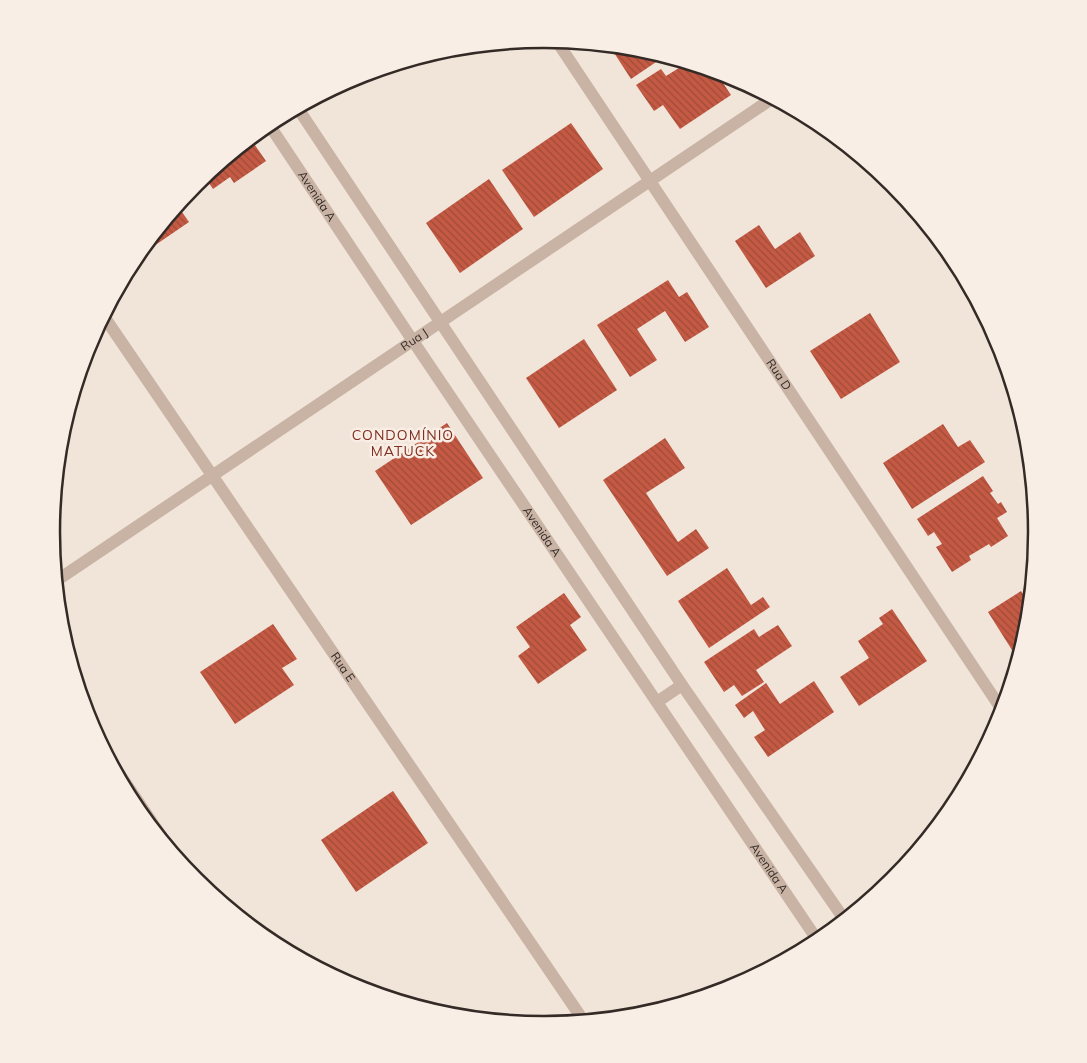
<svg xmlns="http://www.w3.org/2000/svg" width="1087" height="1063" font-family="Mulish,sans-serif">
<style>
.building{fill:url(#building-back-hatch)}
.lines{fill:none;stroke-linecap:round;stroke-linejoin:round}
.minor{stroke:#c8b3a5;stroke-width:12}
.labels{text-anchor:middle;stroke-width:5;stroke-linejoin:round;paint-order:stroke}
.street-label{font-size:12px;fill:#342a26;stroke:#f9eee5}
.neighbourhood-label{font-size:14px;letter-spacing:1px;fill:#813121;stroke:#f9eee5}
.rim{fill:none;stroke:#342a26;stroke-width:2.5}
</style>
<defs>
<pattern id="building-back-hatch" width="6" height="6" patternUnits="userSpaceOnUse" patternTransform="scale(1.25)"><rect width="6" height="6" fill="#c45a44"/><path d="M-1 5l2 2M0 0l6 6M5-1l2 2" fill="none" stroke="#a04b39"/></pattern>
</defs>
<rect width="100%" height="100%" fill="#f1e4d9"/>
<!-- building -->
<g class="building">
<polygon points="609,45 640,48 665,56 631,79"/>
<polygon points="687,63 715,71 731,95 680,129 663,105 654,111 636,85 661,69 666,76"/>
<polygon points="571,123 603,169 534,217 502,170"/>
<polygon points="250,138 266,161 234,183 230,177 213,189 204,176"/>
<polygon points="489,179 523,229 460,273 426,223"/>
<polygon points="177,205 189,222 132,261 134,258"/>
<polygon points="759,225 775,249 800,232 815,256 766,288 735,241"/>
<polygon points="668,280 679,297 687,292 709,327 685,342 665,311 637,329 657,360 630,377 597,325"/>
<polygon points="870,313 900,362 841,399 810,351"/>
<polygon points="584,339 617,390 559,428 526,378"/>
<polygon points="447,423 483,478 411,525 375,471"/>
<polygon points="943,424 958,447 970,440 985,462 912,509 883,463"/>
<polygon points="665,438 685,468 646,493 678,542 696,529 709,548 667,576 603,480"/>
<polygon points="983,476 993,491 990,493 998,504 1001,502 1007,512 997,518 1008,536 991,547 989,544 969,556 971,560 952,572 936,547 942,544 934,532 928,536 917,519"/>
<polygon points="727,568 751,605 763,597 770,607 709,648 678,601"/>
<polygon points="1021,591 1029,603 1027,628 1017,658 988,612"/>
<polygon points="564,593 581,617 570,625 587,650 538,684 518,656 530,647 516,627"/>
<polygon points="892,609 927,661 859,706 840,677 869,658 858,641 883,624 879,618"/>
<polygon points="273,624 297,659 282,668 294,685 235,724 200,672"/>
<polygon points="778,625 792,646 756,670 764,682 742,696 734,685 724,692 704,662 754,629 759,637"/>
<polygon points="814,681 834,712 768,757 754,737 765,730 753,711 744,718 735,705 766,683 780,704"/>
<polygon points="393,791 428,843 356,892 321,840"/>
</g>
<g class="lines">
<!-- minor -->
<g class="minor">
<path id="s1" d="M556 40 1002 710"/>
<polyline points="297,107 682,685 844,919"/>
<path id="s2" d="M268 123 413 341 818 941"/>
<path id="s3" d="M103 315 583 1020"/>
<path id="s4" d="M56 581 773 98"/>
<polyline points="657,702 682,685"/>
<polyline points="106,754 172,852"/>
</g>
</g>
<g class="labels">
<!-- street labels -->
<g class="street-label">
<text dy="4" stroke="none"><textPath href="#s2" startOffset="88">Avenida A</textPath></text>
<text dy="4" stroke="none"><textPath href="#s4" startOffset="432">Rua J</textPath></text>
<text dy="4" stroke="none"><textPath href="#s1" startOffset="402">Rua D</textPath></text>
<text dy="4" stroke="none"><textPath href="#s2" startOffset="492">Avenida A</textPath></text>
<text dy="4" stroke="none"><textPath href="#s3" startOffset="426">Rua E</textPath></text>
<text dy="4" stroke="none"><textPath href="#s2" startOffset="898">Avenida A</textPath></text>
</g>
<!-- neighbourhood labels -->
<g class="neighbourhood-label">
<text x="403" y="440">CONDOMÍNIO<tspan x="403" dy="16">MATUCK</tspan></text>
</g>
</g>
<!-- crop -->
<path d="M0 0H1087V1063H0ZM60 532a484 484 0 1 1 968 0a484 484 0 1 1-968 0Z" fill="#f9eee5" fill-rule="evenodd"/>
<path class="rim" d="M60 532a484 484 0 1 1 968 0a484 484 0 1 1-968 0Z"/>
</svg>
